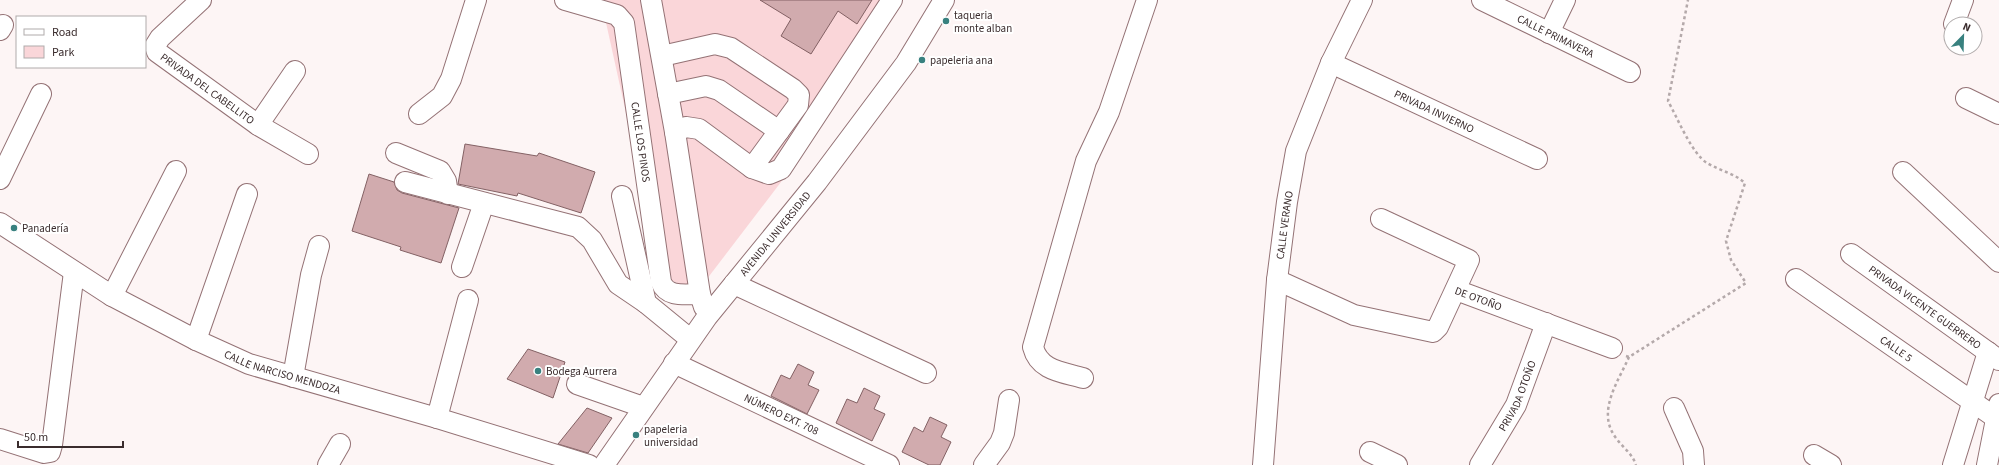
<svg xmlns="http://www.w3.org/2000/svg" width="1999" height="465" font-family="'Source Sans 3',sans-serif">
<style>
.green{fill:#fad6d9}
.building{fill:#d1abae;stroke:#836164}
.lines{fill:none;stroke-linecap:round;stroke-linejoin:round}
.minor-casing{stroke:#947275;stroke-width:22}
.path{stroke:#b4a9aa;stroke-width:2.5;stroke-dasharray:3 3;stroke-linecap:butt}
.minor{stroke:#fff;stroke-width:20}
.poi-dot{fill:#38817f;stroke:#fff;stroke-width:1.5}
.labels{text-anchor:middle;stroke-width:4;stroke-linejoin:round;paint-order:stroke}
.poi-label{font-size:11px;fill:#3a2c2d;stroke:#fff;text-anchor:start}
.street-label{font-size:11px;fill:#3a2c2d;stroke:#fff}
</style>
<rect width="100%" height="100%" fill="#fdf5f5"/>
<!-- green -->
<polygon class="green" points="601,0 899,0 781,182 697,292 662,276"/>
<!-- building -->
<g class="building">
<polygon points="760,0 872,0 857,24 838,11 811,54 781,36 791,19"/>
<polygon points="465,144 537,156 539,153 595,172 581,213 518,193 517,196 458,184"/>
<polygon points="369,174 394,182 397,190 402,193 459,208 441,263 400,250 401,247 352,231"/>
<polygon points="528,349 565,362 553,398 507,379"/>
<polygon points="798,364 814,372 808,385 819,390 807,414 771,396 781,375 790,379"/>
<polygon points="864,388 880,396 874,409 885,414 872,441 836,423 847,399 857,403"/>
<polygon points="587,408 612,418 588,453 558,444"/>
<polygon points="930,417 947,425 941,437 951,442 940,465 929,465 902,452 914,427 923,432"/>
</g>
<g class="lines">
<!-- minor casing -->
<g class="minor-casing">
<g id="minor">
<path id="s1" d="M201 0 160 38 155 46 157 52 258 125 308 154"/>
<path id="s2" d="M565 0 617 15 624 23 661 282C667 298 686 294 700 294"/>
<polyline points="651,0 675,132 700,294 704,307"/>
<path id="s3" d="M1482 0 1630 72"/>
<polyline points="1954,24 1963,0"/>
<polyline points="0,30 3,25"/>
<polyline points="1549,33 1565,0"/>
<polyline points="662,56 715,44 731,48 793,89 799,95 798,105 752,168"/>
<path id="s4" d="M1331 63 1537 159"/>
<polyline points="668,94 706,86 719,90 779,131"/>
<polyline points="1966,98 1999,114"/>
<polyline points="419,114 442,96 451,79 476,0"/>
<polyline points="258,125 295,71"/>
<polyline points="675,132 686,127 699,129 752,168 769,174 781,169 892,0"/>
<polyline points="396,153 440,171 446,181 448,194"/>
<polyline points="1903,172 1999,262"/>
<polyline points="0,179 41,94"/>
<polyline points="405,182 578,227 592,240 618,284 646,303 690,339"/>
<polyline points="622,196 646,303"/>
<path id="s5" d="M0 223 112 296 196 340 249 364 437 418 589 465"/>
<path id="s6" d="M1851 254 1999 360"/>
<polyline points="462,267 484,203"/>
<path id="s7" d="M1796 279 1996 418"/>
<polyline points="1277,280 1354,315 1433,332 1438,327 1469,260 1381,219"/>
<polyline points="734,284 926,373"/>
<path id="s8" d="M1456 290 1612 348"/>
<polyline points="112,296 176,171"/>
<polyline points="196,340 247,194"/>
<path id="s9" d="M674 363 889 465"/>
<polyline points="293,377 311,275 319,246"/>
<path d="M1083 378C1063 372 1039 371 1033 347L1086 161 1109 112 1147 0"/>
<polyline points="577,384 643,407"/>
<polyline points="1674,408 1693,451 1694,465"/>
<polyline points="437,418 468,300"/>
<polyline points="0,439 44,453 50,452 52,445 74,272"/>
<polyline points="1370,452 1397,465"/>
<polyline points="1814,455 1831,465"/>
<polyline points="328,465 340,444"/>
<path id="s10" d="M604 465 707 317 817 182 906 63 944 0"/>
<polyline points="984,465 1000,443 1004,433 1009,400"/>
<path id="s11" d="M1263 465 1277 280 1287 202 1296 151 1331 63 1362 0"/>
<path id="s12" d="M1480 465 1516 405 1546 323"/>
<polyline points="1953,465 1988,352"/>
<polyline points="1987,465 1999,404"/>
</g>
</g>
<!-- path -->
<g class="path">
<path d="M1626 356 1629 357 1746 283 1731 260 1726 241 1745 183C1734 173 1720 171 1707 163 1692 154 1677 117 1668 101L1688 0"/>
<path d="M1629 357C1618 382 1596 412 1616 438 1623 448 1632 453 1636 465"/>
</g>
<!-- minor -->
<use href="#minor" class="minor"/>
</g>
<!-- markers -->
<g class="poi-dot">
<circle cx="946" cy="21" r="4"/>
<circle cx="922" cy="60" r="4"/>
<circle cx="14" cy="228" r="4"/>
<circle cx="538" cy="371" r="4"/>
<circle cx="636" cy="435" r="4"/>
</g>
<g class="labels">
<!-- poi labels -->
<g class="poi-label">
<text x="954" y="19">taqueria<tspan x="954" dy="13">monte alban</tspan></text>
<text x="930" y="64">papeleria ana</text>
<text x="22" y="232">Panadería</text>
<text x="546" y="375">Bodega Aurrera</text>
<text x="644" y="433">papeleria<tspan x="644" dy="13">universidad</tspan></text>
</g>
<!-- street labels -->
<g class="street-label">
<text dy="4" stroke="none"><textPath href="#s3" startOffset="82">CALLE PRIMAVERA</textPath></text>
<text dy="4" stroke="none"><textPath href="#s1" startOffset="134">PRIVADA DEL CABELLITO</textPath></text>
<text dy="4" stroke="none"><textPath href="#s4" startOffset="114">PRIVADA INVIERNO</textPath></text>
<text dy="4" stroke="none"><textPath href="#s2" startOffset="185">CALLE LOS PINOS</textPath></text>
<text dy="4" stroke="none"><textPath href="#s11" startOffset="241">CALLE VERANO</textPath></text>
<text dy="4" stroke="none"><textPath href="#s10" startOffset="288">AVENIDA UNIVERSIDAD</textPath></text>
<text dy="4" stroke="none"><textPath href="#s8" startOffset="24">DE OTOÑO</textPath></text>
<text dy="4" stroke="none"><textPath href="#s6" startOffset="91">PRIVADA VICENTE GUERRERO</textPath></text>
<text dy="4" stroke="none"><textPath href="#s7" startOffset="122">CALLE 5</textPath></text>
<text dy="4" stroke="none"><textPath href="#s5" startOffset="321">CALLE NARCISO MENDOZA</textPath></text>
<text dy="4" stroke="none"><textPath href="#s12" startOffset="79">PRIVADA OTOÑO</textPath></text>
<text dy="4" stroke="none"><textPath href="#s9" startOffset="119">NÚMERO EXT. 708</textPath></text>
</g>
</g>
<!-- legend -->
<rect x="16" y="16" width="130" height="52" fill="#ffffff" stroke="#b0abab"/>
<rect x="24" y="29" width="20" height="6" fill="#ffffff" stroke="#b0abab"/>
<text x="52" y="36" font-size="12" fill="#3a2c2d">Road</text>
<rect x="24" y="46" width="20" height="12" fill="#fad6d9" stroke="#b0abab"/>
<text x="52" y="56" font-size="12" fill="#3a2c2d">Park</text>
<!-- north arrow -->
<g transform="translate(1963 36) rotate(23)"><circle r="19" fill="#ffffff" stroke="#b0abab"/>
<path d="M0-3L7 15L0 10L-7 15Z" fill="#38817f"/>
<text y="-6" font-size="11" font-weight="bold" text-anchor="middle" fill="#3a2c2d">N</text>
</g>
<!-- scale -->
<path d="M18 441v6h105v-6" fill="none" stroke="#3a2c2d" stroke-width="2"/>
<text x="24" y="441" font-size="12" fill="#3a2c2d" stroke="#ffffff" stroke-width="3" paint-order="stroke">50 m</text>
</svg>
